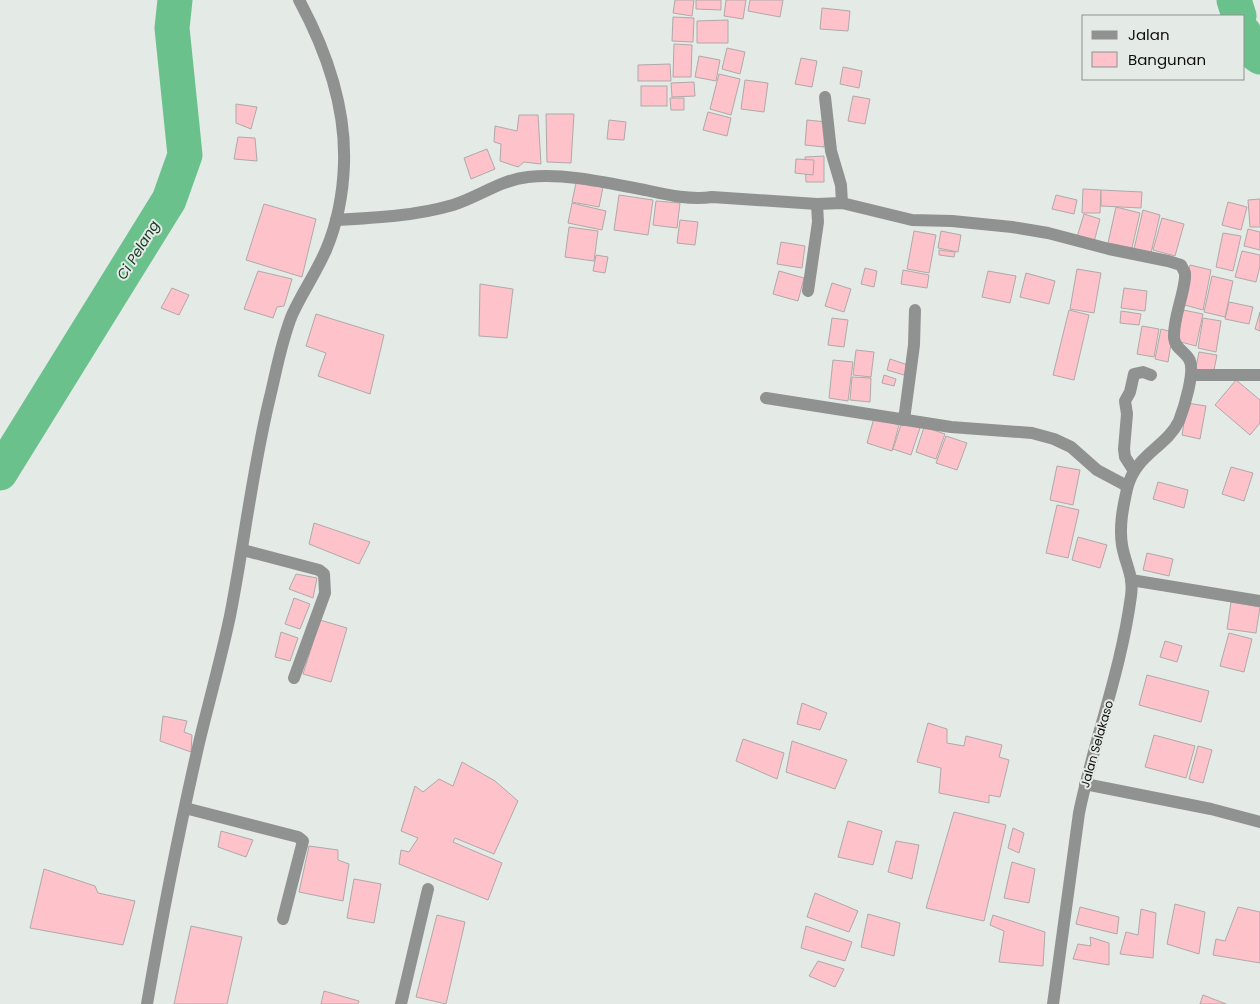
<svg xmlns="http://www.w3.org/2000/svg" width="1260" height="1004" font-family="Poppins,sans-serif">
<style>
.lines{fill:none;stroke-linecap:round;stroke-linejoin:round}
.river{stroke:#6bc18b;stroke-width:35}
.building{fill:#fdc2ca;stroke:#b0a9a9}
.minor{stroke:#909291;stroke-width:12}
.labels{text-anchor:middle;stroke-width:4;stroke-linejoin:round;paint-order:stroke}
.street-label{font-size:12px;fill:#0d0f0e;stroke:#e4eae6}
.water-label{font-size:14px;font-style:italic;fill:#143923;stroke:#e4eae6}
</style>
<rect width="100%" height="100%" fill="#e4eae6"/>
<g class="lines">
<!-- river -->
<g class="river">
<polyline points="1234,0 1239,16"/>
<polyline points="1244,33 1248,48 1260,57"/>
<polyline points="0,473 169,200 185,155 172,28 175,0"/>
</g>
</g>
<!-- building -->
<g class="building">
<polygon points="675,0 694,0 692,16 673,13"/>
<polygon points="696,0 721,0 721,10 696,9"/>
<polygon points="726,0 746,0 743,19 724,16"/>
<polygon points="750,0 783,0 780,17 748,11"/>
<polygon points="822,8 850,11 848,31 820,29"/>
<polygon points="673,17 694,18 693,42 672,41"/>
<polygon points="728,20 728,43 697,43 697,21"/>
<polygon points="674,44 692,45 691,77 673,77"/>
<polygon points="727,48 745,52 740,74 722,69"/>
<polygon points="699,56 720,60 716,81 695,77"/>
<polygon points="801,58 817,61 812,87 795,84"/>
<polygon points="670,64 671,81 638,81 638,65"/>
<polygon points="843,67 862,71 859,88 840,84"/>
<polygon points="719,74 740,79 731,115 710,109"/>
<polygon points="745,80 768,83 764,112 741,109"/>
<polygon points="694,82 695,96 672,97 671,83"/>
<rect x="641" y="86" width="26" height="20"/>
<polygon points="853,96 870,99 865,124 848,121"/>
<polygon points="670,98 684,98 684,110 671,110"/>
<polygon points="236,104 257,107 251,129 236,123"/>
<polygon points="708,112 731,118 727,136 703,130"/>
<polygon points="546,114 574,114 571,163 547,162"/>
<polygon points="519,115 538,115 541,164 524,162 518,167 500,161 501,144 494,142 495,126 517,131"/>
<polygon points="609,120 626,122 624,140 607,139"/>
<polygon points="807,120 827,122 824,147 805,145"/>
<polygon points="238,137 255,138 257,161 234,159"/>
<polygon points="487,149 495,169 471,179 464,158"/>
<polygon points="824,156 824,182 806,182 805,157"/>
<polygon points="796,159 814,160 813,175 795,173"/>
<polygon points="576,183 603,187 599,207 572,202"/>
<polygon points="1083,189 1101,190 1100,213 1082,213"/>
<polygon points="1101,190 1142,192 1141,208 1101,206"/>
<polygon points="619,195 653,200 648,235 614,230"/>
<polygon points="1056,195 1077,200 1074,214 1052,209"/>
<polygon points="1260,199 1260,227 1250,227 1248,200"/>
<polygon points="656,201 680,203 677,228 653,225"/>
<polygon points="1228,202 1247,207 1241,230 1222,225"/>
<polygon points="572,203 606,211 602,230 568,223"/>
<polygon points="264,204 316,219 302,277 246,260"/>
<polygon points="1116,207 1140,213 1132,248 1108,243"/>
<polygon points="1143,210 1160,215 1151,253 1134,249"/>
<polygon points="1084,214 1100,219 1094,242 1077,237"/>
<polygon points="1162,218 1184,224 1175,256 1153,250"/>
<polygon points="680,220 698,222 695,245 677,243"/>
<polygon points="569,227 598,231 594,261 565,257"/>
<polygon points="1248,229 1260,232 1260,250 1244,246"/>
<polygon points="914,231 936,235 929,273 907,269"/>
<polygon points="941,231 961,235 958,252 938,248"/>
<polygon points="1223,233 1241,236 1233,271 1216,267"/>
<polygon points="781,242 805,246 802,268 777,264"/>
<polygon points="939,250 955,252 954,257 939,255"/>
<polygon points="1242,251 1260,255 1260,266 1256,282 1235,277"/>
<polygon points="596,255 608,257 605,273 593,271"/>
<polygon points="1190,265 1211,270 1203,310 1181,304"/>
<polygon points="865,268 877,271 874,287 861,284"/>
<polygon points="1077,269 1101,273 1094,313 1070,309"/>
<polygon points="903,270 929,275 927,288 901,284"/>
<polygon points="258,271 292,279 284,306 277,307 273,318 244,309"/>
<polygon points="779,271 804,278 798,301 773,294"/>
<polygon points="988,271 1016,276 1010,303 982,297"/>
<polygon points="1026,273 1055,281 1049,304 1020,297"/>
<polygon points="1212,276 1233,281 1225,317 1204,312"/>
<polygon points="832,283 851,289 844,312 825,306"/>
<polygon points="480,284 513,289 507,338 479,336"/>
<polygon points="172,288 189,295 179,315 161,308"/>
<polygon points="1124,288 1147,291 1145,311 1121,308"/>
<polygon points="1229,302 1253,307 1249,324 1225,319"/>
<polygon points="1069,310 1089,315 1074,380 1053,375"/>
<polygon points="1183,310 1203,314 1196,346 1177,341"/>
<polygon points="1121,311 1141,314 1139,325 1120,323"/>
<polygon points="1260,312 1260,331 1255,329"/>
<polygon points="316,314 384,335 370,394 318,376 326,353 306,346"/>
<polygon points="832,318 848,320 844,347 828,345"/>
<polygon points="1203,318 1221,321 1216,352 1198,348"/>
<polygon points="1142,326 1159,329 1154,357 1137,354"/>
<polygon points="1161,329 1173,332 1168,362 1155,359"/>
<polygon points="856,350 874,352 871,377 853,375"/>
<polygon points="1199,352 1217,355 1213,375 1195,372"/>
<polygon points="890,359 908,365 904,375 887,370"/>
<polygon points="833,360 853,362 848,401 829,398"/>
<polygon points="884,375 896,379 894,386 882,383"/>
<polygon points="852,377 871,378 870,402 850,400"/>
<polygon points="1236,380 1260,400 1260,423 1250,435 1215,405"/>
<polygon points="1187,403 1206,406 1200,439 1182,435"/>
<polygon points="874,418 899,425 892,451 867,443"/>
<polygon points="902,422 920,428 911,455 893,449"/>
<polygon points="924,427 945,434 936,459 916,452"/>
<polygon points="946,436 967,443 957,470 936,463"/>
<polygon points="1057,466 1080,470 1073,505 1050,500"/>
<polygon points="1231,467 1253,473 1244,501 1222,494"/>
<polygon points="1158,482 1188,490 1184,508 1153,499"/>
<polygon points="1057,505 1079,510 1068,558 1046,553"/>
<polygon points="314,523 370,542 359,564 309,544"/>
<polygon points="1078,537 1107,545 1100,568 1072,560"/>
<polygon points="1147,553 1173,559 1169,576 1143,570"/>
<polygon points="296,574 317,578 313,598 289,589"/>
<polygon points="294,598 310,604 300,629 285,624"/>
<polygon points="1231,602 1260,607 1256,633 1227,629"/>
<polygon points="320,620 347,628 331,682 303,674"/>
<polygon points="281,632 298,638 290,661 275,657"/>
<polygon points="1229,633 1252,639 1244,672 1220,666"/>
<polygon points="1165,641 1182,646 1177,662 1160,657"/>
<polygon points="1147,675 1209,691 1201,722 1139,705"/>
<polygon points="802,703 827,713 820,730 797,724"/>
<polygon points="163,716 187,721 184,732 192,735 191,752 160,741"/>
<polygon points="928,723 947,729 947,743 964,746 966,736 1002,745 999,757 1009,760 1000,797 989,795 989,803 939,793 941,768 917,762"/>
<polygon points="1154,735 1195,746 1186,778 1145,767"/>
<polygon points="743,739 784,753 777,779 736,761"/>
<polygon points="792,741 847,760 835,789 786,772"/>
<polygon points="1198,746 1212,750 1203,783 1189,779"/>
<polygon points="462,762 495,781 518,801 494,854 455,838 453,842 502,863 488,900 399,864 401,850 409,852 418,838 401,831 415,786 423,792 439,779 453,786"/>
<polygon points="954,812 1006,825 984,921 926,908"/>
<polygon points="848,821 882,831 873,865 838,857"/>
<polygon points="1013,828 1024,833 1019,853 1008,848"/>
<polygon points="221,831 253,840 246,857 218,847"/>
<polygon points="896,841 919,845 912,879 888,872"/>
<polygon points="309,846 338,850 338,860 349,864 343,901 299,892"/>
<polygon points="1012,862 1035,869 1029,903 1004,898"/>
<polygon points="44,869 95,886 98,893 135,901 123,945 30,928"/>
<polygon points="354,879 381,884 374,923 347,918"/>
<polygon points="815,893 858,911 849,932 807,917"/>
<polygon points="1175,904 1205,912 1199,954 1167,944"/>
<polygon points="1080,907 1119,917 1117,934 1076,924"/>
<polygon points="1238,907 1260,912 1260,963 1213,955 1216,939 1225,941"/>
<polygon points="1141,909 1156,913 1153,958 1120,954 1126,932 1138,935"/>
<polygon points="868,914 900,923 894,956 861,947"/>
<polygon points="437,915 465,922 446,1004 416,997"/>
<polygon points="993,915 1045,932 1043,966 999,962 1004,931 990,925"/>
<polygon points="191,926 242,937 227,1004 174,1004"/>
<polygon points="806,926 852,942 845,961 801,948"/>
<polygon points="1090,937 1109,943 1109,965 1073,959 1078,944 1091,946"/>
<polygon points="818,961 844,969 835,987 809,976"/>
<polygon points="324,991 359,1001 358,1004 321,1004"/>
<polygon points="1203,995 1226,1004 1200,1004"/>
</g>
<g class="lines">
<!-- minor -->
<g class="minor">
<polyline points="825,97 831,151 841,185 842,203"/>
<path d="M336 220C375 218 415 216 453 205 479 197 500 180 528 177 566 173 607 183 645 190 668 195 689 200 712 197L817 204 842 203 912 220 952 221 1012 227 1048 233 1109 249 1168 261 1181 265 1185 273V278C1183 298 1173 319 1174 338 1175 348 1184 351 1189 359 1196 370 1184 408 1179 421 1166 448 1135 454 1127 489 1123 507 1119 526 1122 545 1125 564 1134 575 1131 596 1121 671 1094 740 1079 813L1053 1004"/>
<polyline points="808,291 818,222 817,204"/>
<polyline points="1191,375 1260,375"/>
<polyline points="766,398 951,427 1032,433 1054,439 1071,447 1097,470 1127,486"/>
<polyline points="904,420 914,345 915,310"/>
<polyline points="1134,471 1125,457 1124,449 1127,414 1125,401 1130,392 1134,374 1143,372 1151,375"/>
<polyline points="243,550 319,570 324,574 325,593 294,678"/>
<polyline points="1131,580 1260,601"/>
<polyline points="1085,784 1211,809 1260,822"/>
<polyline points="185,808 298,837 303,841 283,919"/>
<path d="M147 1004C162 917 179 830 199 743 209 701 221 659 230 616 244 545 252 472 269 401 276 373 281 342 292 315 302 293 316 273 326 250 337 224 343 193 344 164 346 106 326 50 299 0"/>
<polyline points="401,1004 428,889"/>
</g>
</g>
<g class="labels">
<!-- street labels -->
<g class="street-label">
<text transform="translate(1097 744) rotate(-74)" y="4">Jalan Selakaso</text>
</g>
<!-- water labels -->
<g class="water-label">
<text transform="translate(138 250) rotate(-58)" y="5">Ci Pelang</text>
</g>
</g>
<!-- legend -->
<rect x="1082" y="15" width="162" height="65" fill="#e4eae6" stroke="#8e9290"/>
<rect x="1092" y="31" width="25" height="8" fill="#909291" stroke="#8e9290"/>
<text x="1128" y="40" font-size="15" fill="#0d0f0e">Jalan</text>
<rect x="1092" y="52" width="25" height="15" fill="#fdc2ca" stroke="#8e9290"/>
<text x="1128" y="65" font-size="15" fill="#0d0f0e">Bangunan</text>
</svg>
